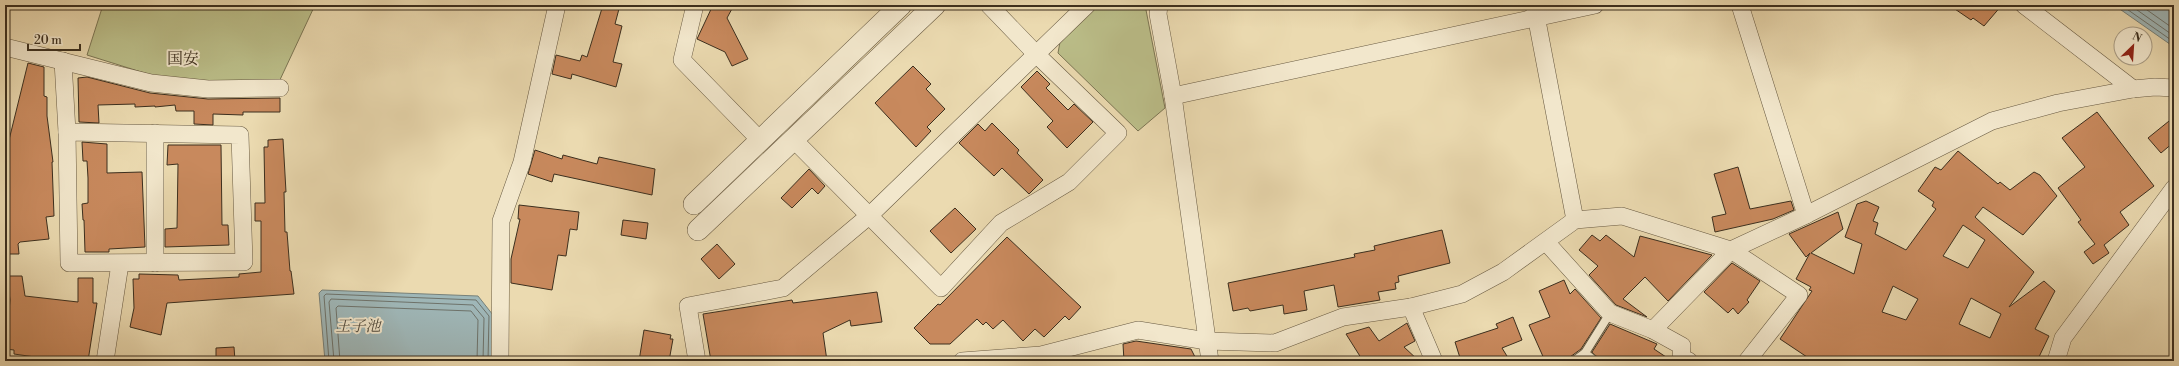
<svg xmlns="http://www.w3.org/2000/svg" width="2179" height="366" font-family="'Libre Bodoni','Noto Serif JP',serif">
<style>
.green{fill:#bbbe89;stroke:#7c7654}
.water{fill:#9fb7b8;stroke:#77817a}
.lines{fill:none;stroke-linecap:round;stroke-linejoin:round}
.shore{stroke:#6e736b;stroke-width:1}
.building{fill:#c8895d;stroke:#3c2f1e;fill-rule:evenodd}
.service-casing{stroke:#685a42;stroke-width:10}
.minor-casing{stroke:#685a42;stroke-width:18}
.tertiary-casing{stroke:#685a42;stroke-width:22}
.service{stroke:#f2e7cc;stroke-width:8}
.minor{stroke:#f2e7cc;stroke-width:17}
.tertiary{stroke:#f2e7cc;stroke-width:21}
.labels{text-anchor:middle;stroke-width:4;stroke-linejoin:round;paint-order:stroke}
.water-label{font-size:15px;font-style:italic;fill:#504a3d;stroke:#f2e7cc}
.quarter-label{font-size:16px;fill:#3c2f1e;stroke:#f2e7cc}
</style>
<rect width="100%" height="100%" fill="#ebdab0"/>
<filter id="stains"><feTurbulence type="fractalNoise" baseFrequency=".005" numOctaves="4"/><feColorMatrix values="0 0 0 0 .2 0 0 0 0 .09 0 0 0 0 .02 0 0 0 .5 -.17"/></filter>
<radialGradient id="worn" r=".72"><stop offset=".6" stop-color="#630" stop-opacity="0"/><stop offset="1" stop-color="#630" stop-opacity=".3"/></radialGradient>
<!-- green -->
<g class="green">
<polygon points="103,5 315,5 278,84 200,83 154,76 87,55"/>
<polygon points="1098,5 1147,5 1146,10 1165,108 1138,131 1058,53 1060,42"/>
</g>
<!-- water -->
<g class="water">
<polygon points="2114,5 2174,5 2174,47"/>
<polygon points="322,290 478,296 493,315 492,361 325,361 319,293"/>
</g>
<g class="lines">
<!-- shore -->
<g class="shore">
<polyline points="2121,5 2174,42"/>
<polyline points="2130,5 2174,36"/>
<polyline points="2140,5 2174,29"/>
<polyline points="329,361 324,296 326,294 476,300 489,316 488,361"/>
<polyline points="334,361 329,302 331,299 473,305 484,318 483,361"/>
<polyline points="340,361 336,308 338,306 471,311 478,320 477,361"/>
</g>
</g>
<!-- building -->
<g class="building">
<polygon points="603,5 620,5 615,24 622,26 613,62 622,64 616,87 572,74 571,79 552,74 556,55 580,61 582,55 587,57"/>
<polygon points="713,5 734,5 727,18 748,59 732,66 725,52 697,39"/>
<polygon points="1949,5 2002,5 1984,26 1973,18 1971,20"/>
<polygon points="28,63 44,67 44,96 47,97 47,116 53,162 52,162 54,216 46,217 49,239 20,242 18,244 19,254 5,254 5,139 9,140"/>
<polygon points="913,66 931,84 926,89 945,109 927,127 931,131 916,147 875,103"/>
<polygon points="1037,71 1050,84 1046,88 1068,110 1074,104 1093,122 1067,148 1047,127 1053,121 1021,87"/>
<polygon points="87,77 150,93 208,99 280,98 280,112 243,112 243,115 213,114 213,125 194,124 194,111 176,111 175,105 155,107 155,106 135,107 135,104 98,105 99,123 79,122 78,78"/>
<polygon points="2097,112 2154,186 2120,212 2129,225 2104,245 2109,253 2093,264 2084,252 2095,244 2078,222 2081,220 2058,188 2085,167 2062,138"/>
<polygon points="2174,117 2174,142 2161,153 2148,138"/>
<polygon points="992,123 1019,150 1017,153 1043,180 1029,194 1002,168 994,176 959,143 978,124 985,131"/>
<polygon points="283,139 286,192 284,192 285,232 287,232 290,271 291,271 294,294 167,303 161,335 130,327 134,308 133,279 139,279 139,274 178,275 179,280 239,277 239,274 261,272 261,221 255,221 255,203 265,203 264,147 268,147 268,140"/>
<polygon points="82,142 107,144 107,173 142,172 145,247 109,249 109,252 85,252 84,220 83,220 82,204 88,203 88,178 87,161 83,161"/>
<polygon points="168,145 221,145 222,225 228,225 229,245 165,247 165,229 177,228 178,164 167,165"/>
<polygon points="535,150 562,159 563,155 597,164 599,157 655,169 652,195 554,174 552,182 528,174"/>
<path d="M1958 151 1998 184 2000 182 2010 190 2034 172 2040 175 2057 196 2023 235 1983 207 1975 217 2034 272 2009 307 2044 281 2055 291 2035 329 2049 336 2037 361H1813L1780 339 1812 291 1809 290 1811 287 1796 279 1810 253 1806 257 1789 234 1838 212 1843 229 1811 253 1854 274 1862 244 1845 237 1857 204 1866 201 1879 207 1873 221 1878 223 1875 234 1906 250 1936 209 1932 206 1934 202 1918 191 1935 167 1941 170ZM1963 225 1985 240 1968 268 1943 256ZM1893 286 1918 299 1906 320 1882 312ZM1971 298 2001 314 1990 338 1959 324Z"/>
<polygon points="1738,167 1750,209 1791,201 1794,210 1773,219 1715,232 1712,217 1726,214 1714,174"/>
<polygon points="809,169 825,186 818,194 812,188 792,208 781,198"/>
<polygon points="519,205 579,212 577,230 570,229 566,256 558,255 552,290 511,283 511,259 520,219 518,219"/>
<polygon points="955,208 976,229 951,253 930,231"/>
<polygon points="623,220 648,223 646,239 621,235"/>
<polygon points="1442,230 1450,263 1398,276 1399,282 1395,283 1396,289 1378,292 1380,300 1338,307 1334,285 1304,291 1307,310 1284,314 1283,305 1250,311 1248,308 1233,311 1228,283 1355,257 1354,254 1375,250 1374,246"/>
<polygon points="1592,235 1600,241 1606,235 1634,257 1640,236 1712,255 1668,301 1645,277 1623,299 1647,317 1616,305 1589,275 1598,266 1579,250"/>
<polygon points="1007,237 1081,307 1069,320 1065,316 1044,337 1035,329 1023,341 1003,320 993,329 986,322 983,325 977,319 950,344 930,344 914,328 938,304 940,305"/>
<polygon points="717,244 735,264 719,279 701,259"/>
<polygon points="1732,263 1760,281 1747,300 1749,302 1738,314 1733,308 1728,313 1704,292"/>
<polygon points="7,276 22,276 25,296 78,302 78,278 93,278 93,303 97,303 88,361 34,361 35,357 14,354 14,350 5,349 5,333 7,333 10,300"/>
<polygon points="1564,280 1570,294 1575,289 1601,318 1581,349 1570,357 1569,361 1545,361 1529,325 1550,317 1539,291"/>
<polygon points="877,292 882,322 851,326 850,320 823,333 827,361 732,361 732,357 711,361 703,314 792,300 793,303"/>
<polygon points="1513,317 1522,340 1502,348 1510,361 1461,361 1455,342 1498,328 1496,324"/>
<polygon points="1407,323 1415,341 1404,347 1419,361 1363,361 1346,334 1369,327 1379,341"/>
<polygon points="1610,324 1657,344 1654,349 1672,361 1600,361 1592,352"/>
<polygon points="644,330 671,335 670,339 673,339 669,361 639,361"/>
<polygon points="1136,341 1191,349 1197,361 1124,361 1123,344"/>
<polygon points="234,347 235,361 216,361 216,348"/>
</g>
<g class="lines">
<!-- service casing -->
<g class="service-casing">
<g id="service">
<polyline points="1585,353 1595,361"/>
<polyline points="1574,361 1585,353 1610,313"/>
</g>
</g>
<!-- minor casing -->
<g class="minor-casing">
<g id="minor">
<polyline points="695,5 682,60 760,140"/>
<polyline points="1159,5 1158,14 1173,96 1210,361"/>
<polyline points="1534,5 1575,220"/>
<polyline points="1740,5 1806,215"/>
<polyline points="2024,5 2133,89"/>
<polyline points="5,47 151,83 208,89 280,88"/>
<polyline points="63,61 67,132"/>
<polyline points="1173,96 1595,5"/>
<polygon points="67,132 240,135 244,262 69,263"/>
<polyline points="155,133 155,263"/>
<polyline points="793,139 941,288 1001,223 1069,182 1118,133 1037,55 989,5"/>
<polyline points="1546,242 1610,313 1653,330 1682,346 1681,357 1689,361"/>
<polyline points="1411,307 1434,361"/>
<polyline points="1653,330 1731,250 1799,295 1747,361"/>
<polyline points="105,361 120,264"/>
<polyline points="500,361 501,221 522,162 557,5"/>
<polyline points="697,361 688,306 783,288 870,215 1087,5"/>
<polyline points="962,361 1041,355 1138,330 1207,341 1275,343 1343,317 1411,307 1462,294 1503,272 1575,220 1622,216 1731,250 1806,215 1992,121 2058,103 2133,89 2155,87 2174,88"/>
<polyline points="2056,361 2063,338 2174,188"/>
</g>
</g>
<!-- tertiary casing -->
<g class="tertiary-casing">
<g id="tertiary">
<polyline points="694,204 901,5"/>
<polyline points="698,230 935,5"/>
</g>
</g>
<!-- service -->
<use href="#service" class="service"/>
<!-- minor -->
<use href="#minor" class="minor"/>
<!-- tertiary -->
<use href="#tertiary" class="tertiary"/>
</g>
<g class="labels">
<!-- water labels -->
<g class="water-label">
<text x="358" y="331">王子池</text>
</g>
<!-- quarter labels -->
<g class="quarter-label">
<text x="183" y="64">国安</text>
</g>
</g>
<!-- margin -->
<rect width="2179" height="366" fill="none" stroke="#ebdab0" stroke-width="20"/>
<rect x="6" y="6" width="2167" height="354" fill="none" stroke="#3c2f1e" stroke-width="2"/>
<rect x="10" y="10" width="2159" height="346" fill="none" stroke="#3c2f1e"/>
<!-- north arrow -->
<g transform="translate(2133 46) rotate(25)"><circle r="19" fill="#f2e7cc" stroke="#a99d86"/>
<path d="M0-3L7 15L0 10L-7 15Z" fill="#8f2418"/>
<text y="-6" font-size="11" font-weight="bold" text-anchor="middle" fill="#3c2f1e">N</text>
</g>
<!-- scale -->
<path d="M28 44v6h52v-6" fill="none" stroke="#3c2f1e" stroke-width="2"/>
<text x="34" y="44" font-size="12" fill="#3c2f1e" stroke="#f2e7cc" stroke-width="3" paint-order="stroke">20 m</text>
<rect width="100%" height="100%" filter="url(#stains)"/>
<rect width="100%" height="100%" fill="url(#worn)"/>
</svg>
